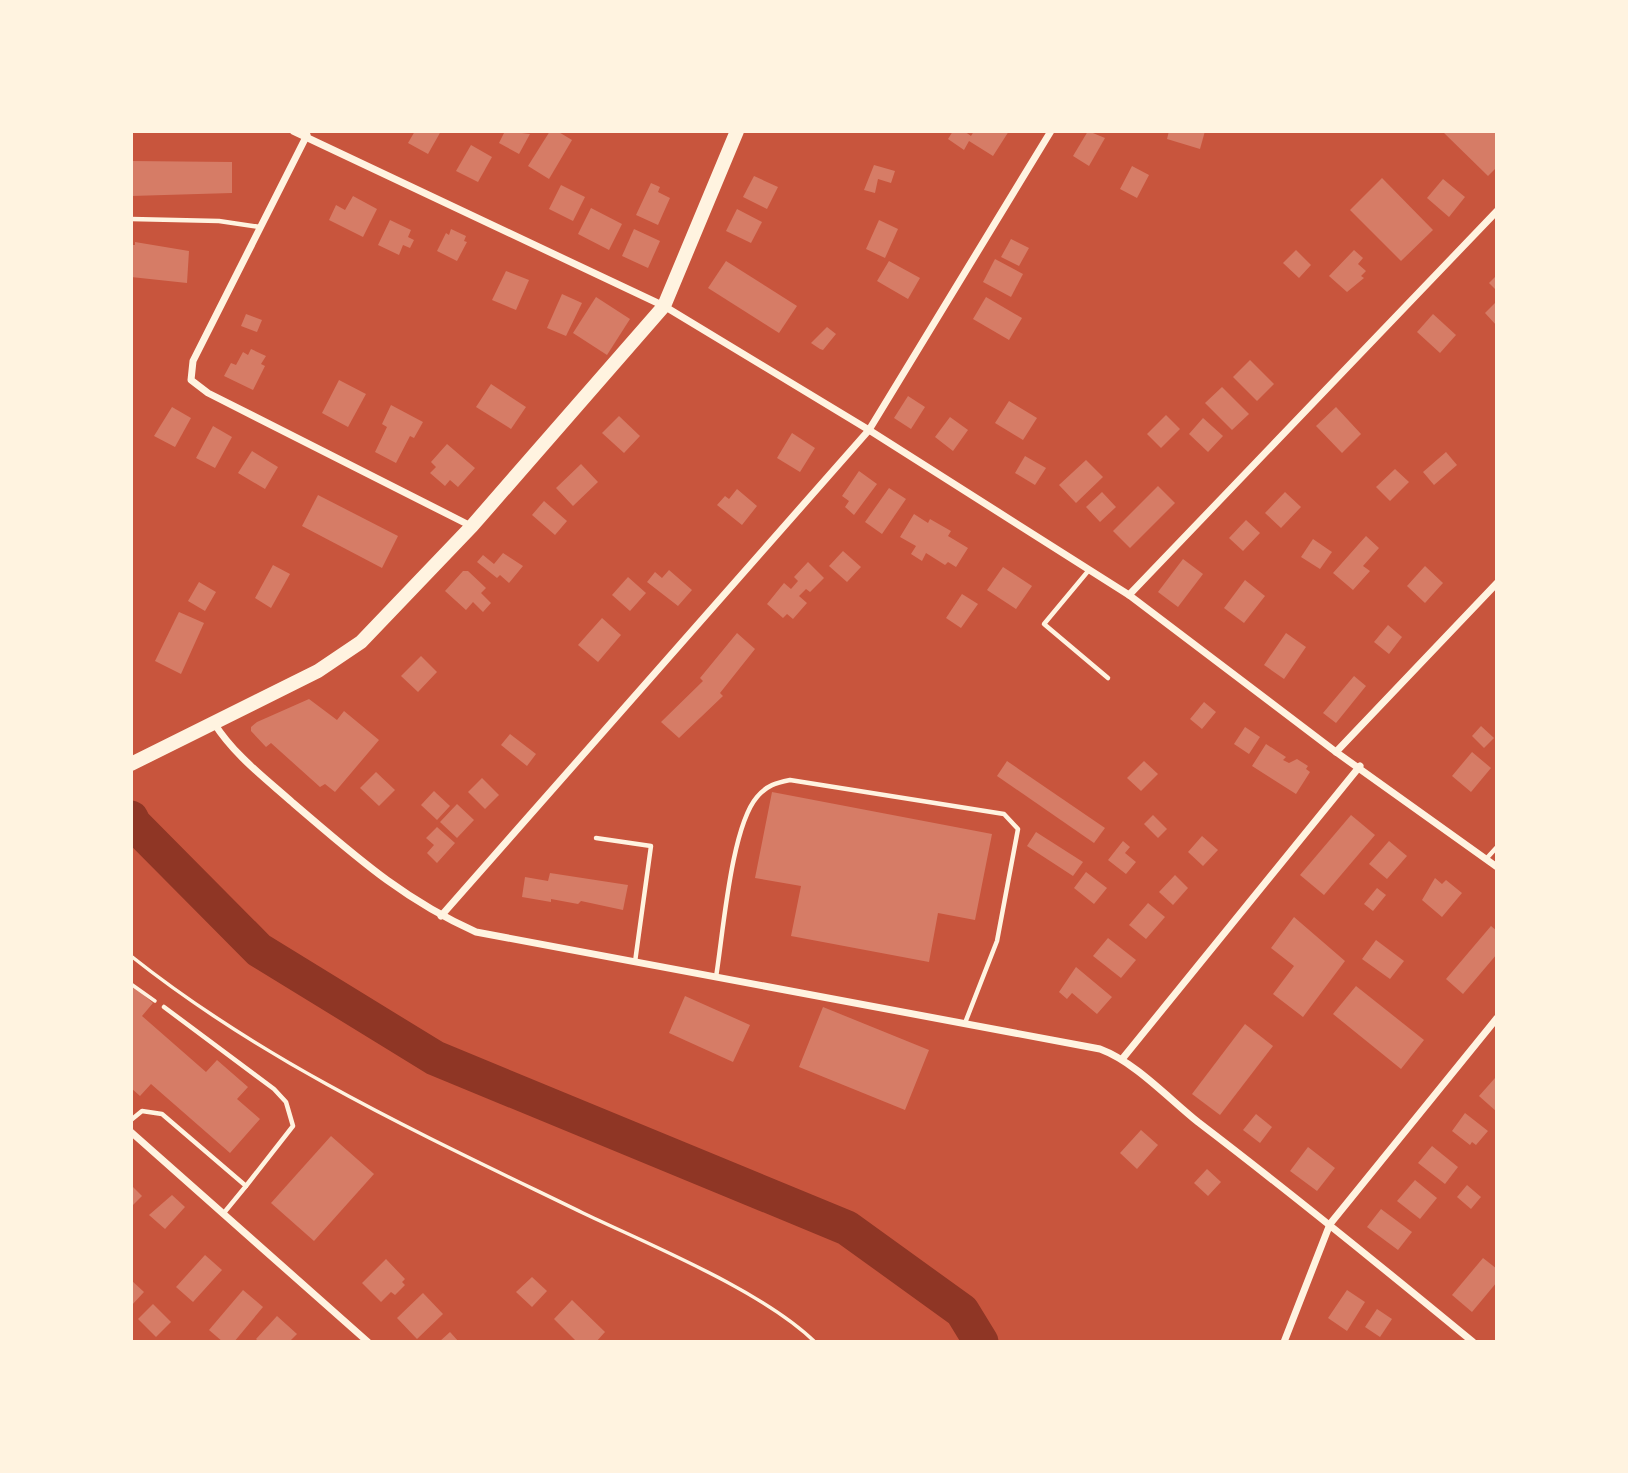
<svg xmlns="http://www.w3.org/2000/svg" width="1628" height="1473" font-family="Karla,sans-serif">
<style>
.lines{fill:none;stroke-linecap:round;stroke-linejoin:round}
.river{stroke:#8f3625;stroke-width:35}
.building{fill:#d67c66}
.path{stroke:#fff3e0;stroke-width:3.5}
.service{stroke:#fff3e0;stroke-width:4.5}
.minor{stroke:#fff3e0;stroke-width:7}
.secondary{stroke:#fff3e0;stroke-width:14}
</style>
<rect width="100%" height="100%" fill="#c8553d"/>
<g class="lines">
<!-- river -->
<polyline class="river" points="131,818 134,824 259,950 435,1058 847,1228 962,1311 981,1342"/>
</g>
<!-- building -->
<g class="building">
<polygon points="415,131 441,131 428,154 408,143"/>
<polygon points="505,131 530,134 519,154 499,143"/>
<polygon points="550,131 557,131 572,140 549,179 528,166"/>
<polygon points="953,131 964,131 971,136 974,131 1009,131 993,156 969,141 964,150 948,139"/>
<polygon points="1088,131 1105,138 1089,166 1073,156"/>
<polygon points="1169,131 1205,131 1200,149 1167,139"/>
<polygon points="1442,131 1493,131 1497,135 1497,167 1488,176"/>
<polygon points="471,145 492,157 478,182 456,171"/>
<polygon points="131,161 232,162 232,193 131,196"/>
<polygon points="874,165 895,171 891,183 878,179 875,193 864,190"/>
<polygon points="1132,166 1149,175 1137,198 1120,189"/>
<polygon points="754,176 778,187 767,209 743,197"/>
<polygon points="1382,178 1433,230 1401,261 1350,210"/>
<polygon points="1443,179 1465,197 1449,217 1427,198"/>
<polygon points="651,183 660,187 658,192 670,198 658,225 636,215"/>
<polygon points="561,185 585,197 573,221 549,209"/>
<polygon points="353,196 377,209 363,237 329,220 336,205 345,210"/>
<polygon points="591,208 622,224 609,250 578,234"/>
<polygon points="737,209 762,222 751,243 726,231"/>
<polygon points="390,220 411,230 408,237 414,240 410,248 403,245 399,255 378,245"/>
<polygon points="879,220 898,229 885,258 866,249"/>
<polygon points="451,229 466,236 464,241 467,242 457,261 437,251 446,233 449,235"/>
<polygon points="634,229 660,241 648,268 622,256"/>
<polygon points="1011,239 1029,248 1019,266 1001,257"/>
<polygon points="135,242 189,251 187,283 131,277 131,245 135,245"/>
<polygon points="1296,250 1311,265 1299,278 1283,263"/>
<polygon points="1354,250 1363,258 1358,264 1366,271 1361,276 1364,278 1347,292 1329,276"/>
<polygon points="995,259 1023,274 1011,297 983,282"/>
<polygon points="726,261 797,306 779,333 708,288"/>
<polygon points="889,261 920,278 908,299 877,281"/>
<polygon points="506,271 529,280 516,310 492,300"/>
<polygon points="1497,275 1497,291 1489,283"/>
<polygon points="562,294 582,303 566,336 547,328"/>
<polygon points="596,297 630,319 607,355 573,333"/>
<polygon points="986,297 1022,318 1009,340 973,319"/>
<polygon points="1497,301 1497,326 1485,313"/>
<polygon points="246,314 262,320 257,332 241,326"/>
<polygon points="1433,314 1456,335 1440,353 1417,332"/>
<polygon points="827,327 836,334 823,350 820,349 811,343"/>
<polygon points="251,349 266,356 261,364 265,366 253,390 224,376 231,363 236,365 243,352 248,355"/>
<polygon points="1250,360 1274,384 1257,401 1233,377"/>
<polygon points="339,380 366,394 348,427 322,413"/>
<polygon points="491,384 526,407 511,429 476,407"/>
<polygon points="1222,387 1249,414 1232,430 1205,403"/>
<polygon points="908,396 925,407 911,429 894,418"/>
<polygon points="1009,401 1037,418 1023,440 995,423"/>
<polygon points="391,405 423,422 414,438 410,436 396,463 375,452 387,427 382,424"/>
<polygon points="172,407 191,418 175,447 154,436"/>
<polygon points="1336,407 1361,434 1342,453 1316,426"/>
<polygon points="1166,415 1180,429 1161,448 1147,434"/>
<polygon points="619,416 640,436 624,453 602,433"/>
<polygon points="950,417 968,430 953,451 935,437"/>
<polygon points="1203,418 1223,436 1208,452 1189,434"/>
<polygon points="213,426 232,437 215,468 196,458"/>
<polygon points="792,433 815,448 800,472 777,458"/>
<polygon points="447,444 475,468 458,487 450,480 445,486 430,473 436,467 431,462"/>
<polygon points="252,451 278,467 265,489 238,473"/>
<polygon points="1446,452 1457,465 1434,485 1423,472"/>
<polygon points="1025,456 1046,468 1035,485 1015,473"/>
<polygon points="1086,460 1103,477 1076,503 1059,485"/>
<polygon points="581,464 598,482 573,506 556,488"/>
<polygon points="1395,469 1409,482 1390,501 1376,487"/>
<polygon points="859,471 877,484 854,515 845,507 849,501 842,496"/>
<polygon points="1158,486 1175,503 1130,548 1113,531"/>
<polygon points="889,488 906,499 882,534 865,522"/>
<polygon points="737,489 757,506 742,525 717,505 725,496 729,499"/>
<polygon points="1102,492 1116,507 1100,522 1086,507"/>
<polygon points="1285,492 1301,507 1281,528 1265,513"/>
<polygon points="318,495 398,536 382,568 302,526"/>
<polygon points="544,501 567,521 555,535 532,515"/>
<polygon points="914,514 928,523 930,519 951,531 948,536 968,548 956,567 948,562 945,565 926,553 922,561 911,554 916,546 900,537"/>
<polygon points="1246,520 1260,533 1243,551 1229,538"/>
<polygon points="1366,536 1379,548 1363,566 1370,571 1353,590 1333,573"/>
<polygon points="1313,539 1332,552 1320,569 1301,557"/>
<polygon points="843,551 861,567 847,582 829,566"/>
<polygon points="503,553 523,566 509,583 500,575 497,578 477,562 483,555 494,564"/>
<polygon points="1183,559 1203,574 1178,607 1158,592"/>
<polygon points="808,562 824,578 810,592 806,589 799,596 807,603 793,619 787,614 783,618 767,604 784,583 791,589 798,581 794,577"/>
<polygon points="273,565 290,574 271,608 255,598"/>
<polygon points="1425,566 1443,583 1425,603 1407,586"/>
<polygon points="1003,567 1032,586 1016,609 987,590"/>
<polygon points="669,570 692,590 678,606 647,582 655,572 662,578"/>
<polygon points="463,571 468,571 486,588 481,593 491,603 483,612 473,602 466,610 445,591"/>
<polygon points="628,577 646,593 630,611 612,595"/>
<polygon points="1245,580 1265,596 1244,623 1224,608"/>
<polygon points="199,582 216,592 205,611 188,601"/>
<polygon points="962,594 978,604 961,628 946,618"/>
<polygon points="179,612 204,623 181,674 155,661"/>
<polygon points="602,618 621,635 598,662 578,645"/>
<polygon points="1388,625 1402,637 1389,654 1374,642"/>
<polygon points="737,633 755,649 720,693 723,696 679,738 661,722 703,681 700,678"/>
<polygon points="1286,633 1306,647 1284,679 1264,665"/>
<polygon points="421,656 437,672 418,692 401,676"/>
<polygon points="1354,676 1366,686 1336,723 1323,713"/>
<polygon points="309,699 337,720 344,711 379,740 335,792 325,784 320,787 271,743 266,747 251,731 251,727 257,722"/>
<polygon points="1204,702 1216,712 1202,729 1190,719"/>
<polygon points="1481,726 1494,738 1484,748 1472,736"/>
<polygon points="1245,727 1260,737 1249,754 1234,744"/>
<polygon points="510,734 536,754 527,766 501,745"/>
<polygon points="1266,744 1286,757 1283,760 1289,763 1297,759 1308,766 1306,769 1310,772 1296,794 1252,766"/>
<polygon points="1472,752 1491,768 1471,792 1452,776"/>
<polygon points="1007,761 1105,828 1094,843 997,776"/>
<polygon points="1144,761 1158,774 1141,791 1127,778"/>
<polygon points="376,772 395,790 379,806 360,788"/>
<polygon points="482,778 499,795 485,809 468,792"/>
<polygon points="434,791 450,806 437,820 421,805"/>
<polygon points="772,792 992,834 975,920 938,913 929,962 791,936 801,886 755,878"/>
<polygon points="457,804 474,820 457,838 440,822"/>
<polygon points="1153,815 1167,829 1158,838 1144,824"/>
<polygon points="1351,815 1375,835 1324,895 1300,875"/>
<polygon points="437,827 455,843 437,863 427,853 434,845 426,838"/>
<polygon points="1036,832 1083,862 1073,876 1027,846"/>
<polygon points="1202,836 1218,850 1203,866 1188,852"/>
<polygon points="1123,841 1130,847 1125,853 1136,862 1126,874 1108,860"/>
<polygon points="1389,841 1407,856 1387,879 1369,864"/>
<polygon points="1086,872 1107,888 1094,904 1074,888"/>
<polygon points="550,873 628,885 623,910 581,901 578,904 551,899 551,902 522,897 525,877 548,881"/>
<polygon points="1175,875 1188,888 1173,905 1159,892"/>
<polygon points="1435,878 1442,884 1446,880 1462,893 1442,917 1422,900"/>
<polygon points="1377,888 1386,895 1373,911 1364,904"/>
<polygon points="1148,903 1165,917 1146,939 1129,925"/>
<polygon points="1294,917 1345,961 1303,1017 1273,994 1294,966 1271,948"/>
<polygon points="1491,926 1497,931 1497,954 1463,994 1446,979"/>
<polygon points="1108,938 1136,960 1121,978 1093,956"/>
<polygon points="1376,940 1404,961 1390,979 1362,959"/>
<polygon points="1076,967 1112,997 1097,1014 1072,993 1067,999 1059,992"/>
<polygon points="131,984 153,1003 142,1016 206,1072 217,1060 248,1087 237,1099 260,1119 230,1153 151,1084 140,1096 131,1088"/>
<polygon points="1356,986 1424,1040 1401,1069 1333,1014"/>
<polygon points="685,996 750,1025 733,1062 669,1033"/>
<polygon points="823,1007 929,1050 905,1110 799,1067"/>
<polygon points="1245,1024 1273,1046 1220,1115 1192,1094"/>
<polygon points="1495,1078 1497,1080 1497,1112 1479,1096"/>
<polygon points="1465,1113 1488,1131 1476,1145 1472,1142 1470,1145 1452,1131"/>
<polygon points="1256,1114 1272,1127 1260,1143 1243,1130"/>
<polygon points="1141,1130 1158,1145 1137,1169 1120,1153"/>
<polygon points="331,1136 374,1174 314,1241 271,1203"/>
<polygon points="1432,1146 1458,1167 1445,1184 1418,1163"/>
<polygon points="1308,1147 1335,1168 1317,1191 1290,1171"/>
<polygon points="1207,1169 1221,1182 1208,1196 1194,1183"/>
<polygon points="1415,1180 1437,1198 1420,1219 1397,1201"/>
<polygon points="131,1185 142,1196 131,1207"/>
<polygon points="1467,1185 1481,1197 1471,1209 1457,1197"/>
<polygon points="172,1195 185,1207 165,1229 149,1215"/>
<polygon points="1381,1209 1412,1232 1398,1250 1367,1227"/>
<polygon points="205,1255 222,1270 193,1302 176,1287"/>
<polygon points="1483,1258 1497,1269 1497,1282 1472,1312 1452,1295"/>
<polygon points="386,1259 405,1279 402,1282 405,1285 395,1295 391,1292 381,1302 362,1283"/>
<polygon points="532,1277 547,1291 532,1307 516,1292"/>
<polygon points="131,1280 144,1292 131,1306"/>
<polygon points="243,1290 263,1307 234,1342 223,1342 209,1330"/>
<polygon points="1347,1290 1365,1302 1347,1331 1328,1318"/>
<polygon points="423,1293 443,1314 417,1339 397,1318"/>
<polygon points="572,1300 605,1332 596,1342 577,1342 554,1319"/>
<polygon points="153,1304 171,1322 156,1337 138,1319"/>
<polygon points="1377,1309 1392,1319 1380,1337 1365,1327"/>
<polygon points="277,1316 297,1334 289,1342 259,1342 256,1339"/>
<polygon points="450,1332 459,1342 439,1342"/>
</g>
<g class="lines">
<!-- path -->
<g class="path">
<path d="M131 956C268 1065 427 1137 583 1213 650 1245 763 1291 815 1342"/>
<polyline points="131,984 155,1001"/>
</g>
<!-- service -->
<g class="service">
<polyline points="131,219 219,221 260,227"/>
<polyline points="1089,570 1044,624 1108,678"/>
<polyline points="596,838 651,846 635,962"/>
<polyline points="1486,859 1497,847"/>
<path d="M716 977C723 935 731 827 757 797 767 785 776 783 790 780L1004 814 1018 829 997 941 965 1023"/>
<polyline points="164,1007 274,1089 286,1102 293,1126 246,1186"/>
<polyline points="131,1120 142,1111 162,1114 246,1186 223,1214"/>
</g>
<!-- minor -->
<g class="minor">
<polyline points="293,131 664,306 869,430 1129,595 1336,752 1497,867"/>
<polyline points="307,135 193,361 191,380 208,393 471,526"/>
<polyline points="1129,595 1497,211"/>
<path d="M214 723C234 755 265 778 293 803 354 855 402 899 476 932L1100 1049C1135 1062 1168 1098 1198 1122 1291 1193 1382 1267 1473 1342"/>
<polyline points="1336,752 1497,583"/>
<polyline points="441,916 869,430 1051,131"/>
<polyline points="1123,1058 1360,766"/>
<polyline points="131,1132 368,1342"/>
<polyline points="1284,1342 1330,1224 1497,1018"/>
</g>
<!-- secondary -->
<polyline class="secondary" points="131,764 318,671 361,642 472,526 664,306 737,131"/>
</g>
<!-- border -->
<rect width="1628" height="1473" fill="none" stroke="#fff3e0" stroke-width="266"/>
</svg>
